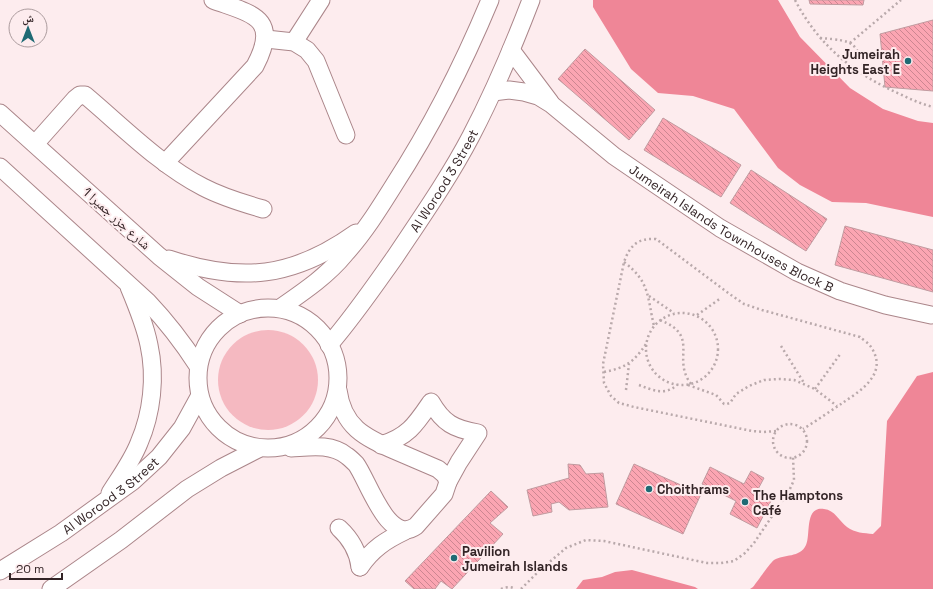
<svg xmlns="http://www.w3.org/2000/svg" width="933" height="589" font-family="'Space Grotesk','Noto Naskh Arabic',sans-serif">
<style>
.garden{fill:#f5b9c1}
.water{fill:#ef8697}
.building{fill:url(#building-back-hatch);stroke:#c19ba0}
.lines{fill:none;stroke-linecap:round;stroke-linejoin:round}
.minor-casing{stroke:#ab868a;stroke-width:19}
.path{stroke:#b9a9ab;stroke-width:2.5;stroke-dasharray:2 3;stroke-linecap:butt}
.minor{stroke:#fff;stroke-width:17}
.poi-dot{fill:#1f6a74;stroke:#fdecee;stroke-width:1.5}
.labels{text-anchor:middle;stroke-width:4;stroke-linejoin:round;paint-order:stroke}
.poi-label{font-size:13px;font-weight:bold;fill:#332426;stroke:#fdecee;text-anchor:start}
.street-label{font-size:13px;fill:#332426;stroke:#fdecee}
</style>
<defs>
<pattern id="building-back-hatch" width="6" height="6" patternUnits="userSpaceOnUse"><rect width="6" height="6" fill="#fba5b2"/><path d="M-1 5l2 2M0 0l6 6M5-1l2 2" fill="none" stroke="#cc8691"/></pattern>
</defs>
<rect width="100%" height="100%" fill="#fdecee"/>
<!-- garden -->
<circle class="garden" cx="268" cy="380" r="50"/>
<!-- water -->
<g class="water">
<polygon points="593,0 778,0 800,37 850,88 883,109 918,121 933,123 933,217 866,203 832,202 800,185 778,168 734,109 693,96 658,93 631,69 593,7"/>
<path d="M933 372V589H750L753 587C758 581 769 564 774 560 784 554 800 558 806 545 811 535 804 506 824 509 835 510 839 521 847 527 855 533 864 533 873 534L881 526 887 421 917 376Z"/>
<polygon points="632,570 695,587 698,589 576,589 583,580 602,577 615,572"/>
</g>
<!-- building -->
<g class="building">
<polygon points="809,0 864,0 863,5 810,4"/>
<polygon points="933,20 933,91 885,87 880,34"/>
<polygon points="585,49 655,110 629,140 558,79"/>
<polygon points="663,118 741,165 721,197 644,150"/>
<polygon points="751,170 827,219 806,251 730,203"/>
<polygon points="845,226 933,250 933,292 835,265"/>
<polygon points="568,464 580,465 586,474 603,473 608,507 569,510 559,502 551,504 552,512 533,516 527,490 569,478"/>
<polygon points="634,464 701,494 683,534 616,504"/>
<polygon points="710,467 744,484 751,471 764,478 756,493 771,501 757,528 730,514 736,501 702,484"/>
<polygon points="491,491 508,507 490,523 503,534 452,589 441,581 435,589 414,589 405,581"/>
</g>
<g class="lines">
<!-- minor casing -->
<g class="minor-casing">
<g id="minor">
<polyline points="266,39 294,42 307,50 316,61 346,135"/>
<polyline points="294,42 321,0"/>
<polyline points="511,50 550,102"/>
<path id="s1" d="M493 92 509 90 524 92 538 96 551 104 614 156 652 182 720 228 797 272 840 291 885 305 931 315"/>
<polyline points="0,113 159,256 198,287 240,314"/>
<path d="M35 144 75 99 80 95H85C122 126 160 165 203 187 222 197 242 203 263 209"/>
<path d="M165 163 255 66C281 17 251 14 213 0"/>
<path d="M0 167 148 302C167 322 183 343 198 366"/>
<path d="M169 259C241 283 293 278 356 233"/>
<circle cx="268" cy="378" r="70"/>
<path d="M280 308C303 292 327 276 345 254 364 233 379 209 394 185 432 126 463 65 490 0"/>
<path id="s2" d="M329 345C354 316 373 288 395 257 421 218 449 178 471 136 494 92 513 47 531 0"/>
<path d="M381 445C408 437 416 424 431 402 443 423 454 429 478 433L459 462 448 482"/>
<path d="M291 448C309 447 331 443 347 456 350 458 353 461 356 464 368 480 388 546 416 526L444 494 448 482 445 475 438 469C424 463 410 457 396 451 364 437 343 427 338 390"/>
<path d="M110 493C120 477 132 461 139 443 152 413 156 377 149 345 145 325 137 306 129 287"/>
<path d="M339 528C351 539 358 551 360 567"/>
<path d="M360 567C372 549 386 540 405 531"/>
<path id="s3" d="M0 571 61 533 133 481 159 457 182 428 199 397"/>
<polyline points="51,589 121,540 187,489 221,468 258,449"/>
</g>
</g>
<!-- path -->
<g class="path">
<path d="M795 0C819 46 854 74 902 95 912 100 922 104 933 107"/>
<path d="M820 38C856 41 856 41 866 76"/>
<polyline points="850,43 901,0"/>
<path d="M624 262C650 282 647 296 654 326"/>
<polyline points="649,296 674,313"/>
<circle cx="682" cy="349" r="36"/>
<polyline points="697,315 721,298"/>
<path d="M660 320C701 336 671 358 691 384"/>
<polyline points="781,346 804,383"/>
<path d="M604 372C625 368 634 362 646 344"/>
<path d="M639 385C652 390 665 396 677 385"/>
<polyline points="688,385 716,395 724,404 727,404 730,403 736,394 749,386 764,380 779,379 794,380 815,389 837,406"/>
<polyline points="815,389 841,353"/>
<polyline points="626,390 629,364"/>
<circle cx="790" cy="441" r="17"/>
<path d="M776 431 764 432 752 431 634 407 619 403 611 396 604 383 603 364 624 262C630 245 638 238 656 239L731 295 744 304 762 310 860 337C863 340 869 343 871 347 889 374 860 391 841 404 829 412 816 421 803 429"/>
<path d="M501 589C505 587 511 586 515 589"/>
<polyline points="521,589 539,571 566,548 586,540 604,541 707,563 721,563 734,561 745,553 754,543 789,491 794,480 793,457"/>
</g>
<!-- minor -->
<use href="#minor" class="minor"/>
</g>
<!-- markers -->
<g class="poi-dot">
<circle cx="908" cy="61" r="4"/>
<circle cx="649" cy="489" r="4"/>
<circle cx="745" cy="502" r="4"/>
<circle cx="454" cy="558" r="4"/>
</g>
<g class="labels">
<!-- poi labels -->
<g class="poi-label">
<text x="900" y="59" text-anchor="end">Jumeirah<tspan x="900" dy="15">Heights East E</tspan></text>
<text x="657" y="494">Choithrams</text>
<text x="753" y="500">The Hamptons<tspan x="753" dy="15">Café</tspan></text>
<text x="462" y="556">Pavilion<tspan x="462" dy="15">Jumeirah Islands</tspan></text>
</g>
<!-- street labels -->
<g class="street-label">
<text dy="5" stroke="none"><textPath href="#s2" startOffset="201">Al Worood 3 Street</textPath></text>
<text transform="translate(117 218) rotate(42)" y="5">شارع جزر جميرا 1</text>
<text dy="5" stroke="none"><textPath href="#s1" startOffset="281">Jumeirah Islands Townhouses Block B</textPath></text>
<text dy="5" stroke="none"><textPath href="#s3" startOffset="134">Al Worood 3 Street</textPath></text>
</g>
</g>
<!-- north arrow -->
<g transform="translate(28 28)"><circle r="19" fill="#fdecee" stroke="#ac9c9e"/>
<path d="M0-3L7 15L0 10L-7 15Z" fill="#1f6a74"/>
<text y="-6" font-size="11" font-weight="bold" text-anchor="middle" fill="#332426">ش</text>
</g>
<!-- scale -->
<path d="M10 573v6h52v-6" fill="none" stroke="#332426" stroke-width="2"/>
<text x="16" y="573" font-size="12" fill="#332426" stroke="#fdecee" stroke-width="3" paint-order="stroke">20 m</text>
</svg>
